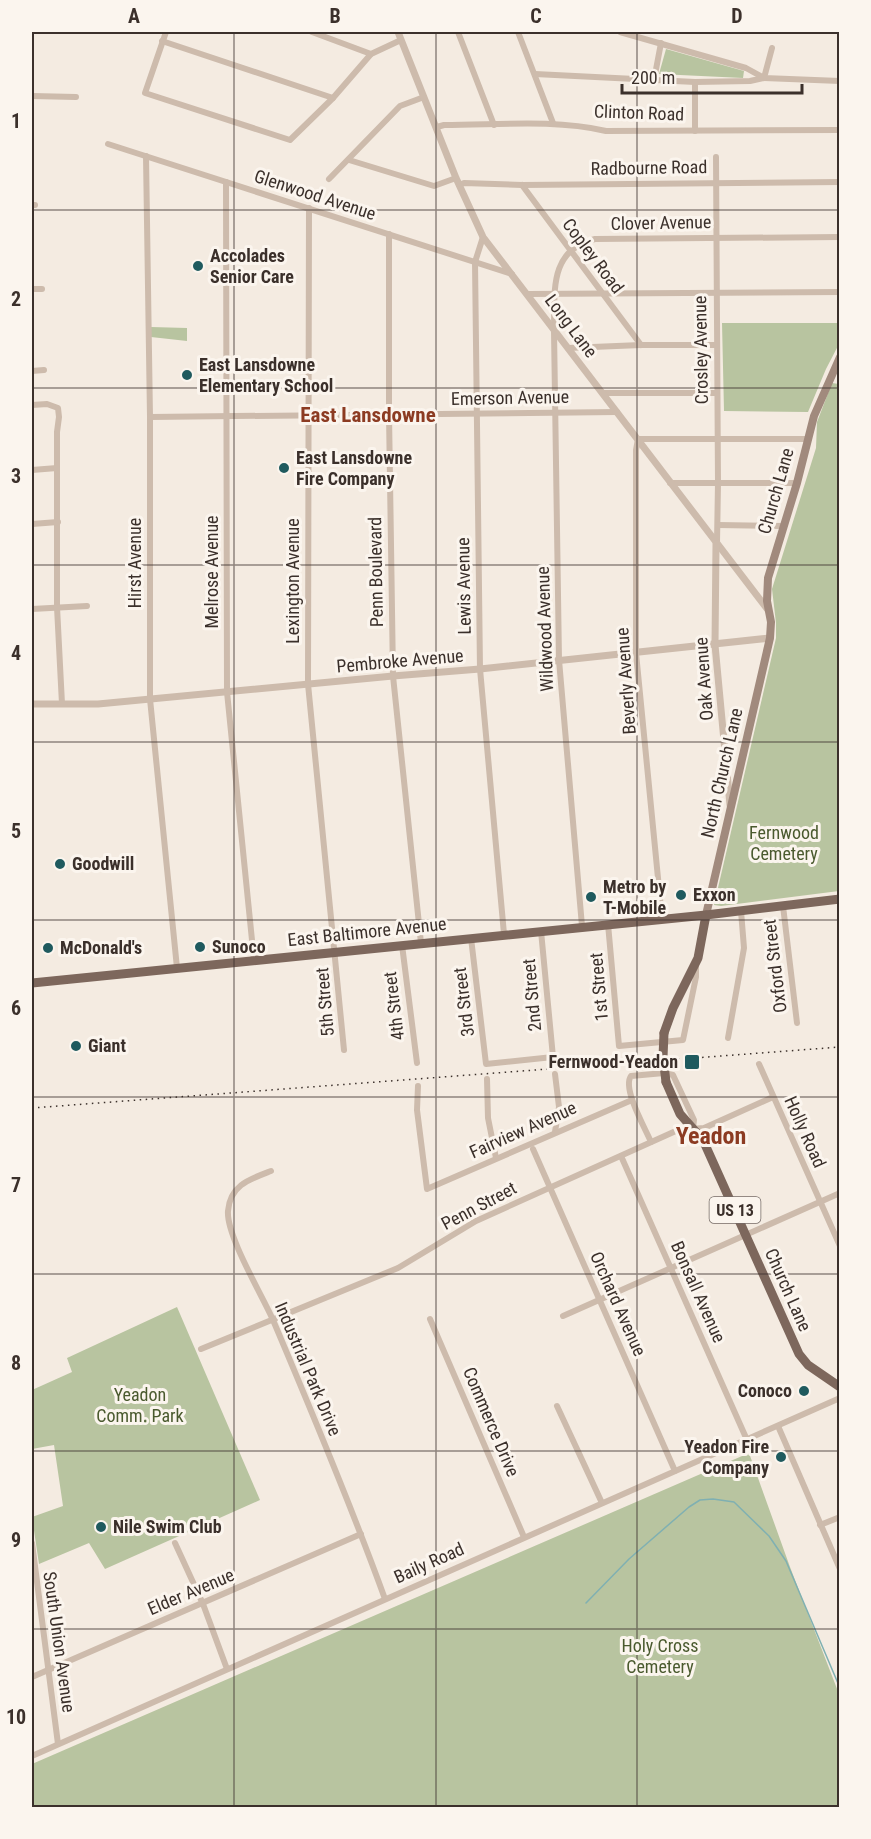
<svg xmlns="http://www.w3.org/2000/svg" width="871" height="1839" font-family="'Roboto Condensed',sans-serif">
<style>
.green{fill:#b8c4a0}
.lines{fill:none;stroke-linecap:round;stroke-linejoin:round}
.stream{stroke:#7fb0b2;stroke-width:1.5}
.minor{stroke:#cdbbac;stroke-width:6}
.tertiary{stroke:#cdbbac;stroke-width:7}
.secondary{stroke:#a18a7d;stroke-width:8}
.primary{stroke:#7d675c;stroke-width:9}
.rail{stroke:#3b302b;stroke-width:1.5;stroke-dasharray:1.5 4.5;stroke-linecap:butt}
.primary-bridge{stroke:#7d675c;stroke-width:9}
.grid{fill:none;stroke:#3b302b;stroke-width:1.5;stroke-opacity:0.55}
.poi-dot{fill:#1f5a5e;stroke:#fbf5ee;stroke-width:2}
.labels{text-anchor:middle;stroke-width:6;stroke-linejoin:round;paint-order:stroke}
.shield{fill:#fbf5ee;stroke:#756b66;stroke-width:1.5}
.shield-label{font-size:16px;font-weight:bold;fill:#3b302b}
.street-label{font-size:18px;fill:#3b302b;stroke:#fbf5ee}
.poi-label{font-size:18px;font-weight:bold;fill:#3b302b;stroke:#fbf5ee;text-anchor:start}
.park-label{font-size:18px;fill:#4a5a2e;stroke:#fbf5ee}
.quarter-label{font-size:21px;font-weight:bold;fill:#8c3b22;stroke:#fbf5ee}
.district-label{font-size:24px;font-weight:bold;fill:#8c3b22;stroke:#fbf5ee}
.neatline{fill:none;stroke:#3b302b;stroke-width:2}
.grid-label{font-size:20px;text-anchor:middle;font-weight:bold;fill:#3b302b}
</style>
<rect width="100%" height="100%" fill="#f4ebe1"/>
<!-- green -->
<g class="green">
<polygon points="666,49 744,71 743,78 659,74"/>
<polygon points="722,323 839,323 839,344 826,369 808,412 724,411"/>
<polygon points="151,327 187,328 187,341 151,337"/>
<polygon points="839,382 839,891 721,906 714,905 776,638 776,623 772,589 816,448 817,422 832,383 839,384"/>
<polygon points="177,1307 260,1500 105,1569 89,1543 39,1564 32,1517 63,1506 54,1445 32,1449 32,1390 72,1372 67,1358"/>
<polygon points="749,1453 790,1567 839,1694 839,1807 32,1807 32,1764"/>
</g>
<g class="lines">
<!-- stream -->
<polyline class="stream" points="586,1603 629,1559 689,1507 700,1500 713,1499 734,1502 769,1536 786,1561 840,1688"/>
<!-- minor -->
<g class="minor">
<polyline points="166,32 145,93 290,140 333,98 371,54 401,40"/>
<polyline points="312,32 371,54"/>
<polyline points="458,32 494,125"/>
<polyline points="518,32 553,123"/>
<polyline points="620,32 746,68 764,78 840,81"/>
<polyline points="162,41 333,98"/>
<polyline points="535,74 695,82 750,81 764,78 772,48"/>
<polyline points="654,80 661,43"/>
<polyline points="695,82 695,131"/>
<polyline points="32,96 76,97"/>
<path d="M437 127 444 125C499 125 553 119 606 131L840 130"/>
<polyline points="108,144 512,274"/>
<polyline points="146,156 150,417 150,699 177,968"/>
<polyline points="716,157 718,483 717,543"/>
<polyline points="349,160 434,186 456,178"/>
<polyline points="329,179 400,106 424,97"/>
<polyline points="226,182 227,692 254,960"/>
<polyline points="459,185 464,183 522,185 840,182"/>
<polyline points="522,185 641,345"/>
<polyline points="32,205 35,205"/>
<polyline points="309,208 308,684 344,1050"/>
<polyline points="389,234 389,414 393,676 421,943"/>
<polyline points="483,237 475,262 480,669 504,934"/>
<polyline points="32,289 42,289"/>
<polyline points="528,294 840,292"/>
<polyline points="568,348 641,345 716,345"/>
<polyline points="32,371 44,370"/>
<polyline points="603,393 717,393"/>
<polyline points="32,405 47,404 58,408 59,417 57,432 57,607 62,704"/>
<polyline points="150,417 617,412"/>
<polyline points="32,470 57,468"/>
<polyline points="670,483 797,483"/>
<polyline points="32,524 58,522"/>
<polyline points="718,525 784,526"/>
<polyline points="32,609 87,606"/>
<polyline points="783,906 797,1023"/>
<polyline points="662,919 636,653 636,450 638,439 807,439"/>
<polyline points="608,924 619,1046 683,1040 696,977 696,965"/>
<path d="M582 926 559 660 554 331C555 293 548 250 595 239L840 237"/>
<polyline points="471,938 486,1064 553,1057 541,931"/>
<polyline points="402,945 417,1063"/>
<polyline points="728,1038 744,948 741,911"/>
<polyline points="759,1064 840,1246"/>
<polyline points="555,1074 559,1107 555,1132"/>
<polyline points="487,1079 488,1118 496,1158"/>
<polyline points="418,1086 417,1110 427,1189 632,1100"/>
<path d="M651 1142C645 1128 622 1088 631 1076L664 1073 673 1075 694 1120 693 1128"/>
<polyline points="533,1149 675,1471"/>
<polyline points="621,1156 747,1440"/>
<path d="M271 1171C250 1179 230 1185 228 1211 226 1235 262 1295 273 1320 312 1412 351 1505 385 1599"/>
<polyline points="563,1316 840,1193"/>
<polyline points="430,1319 524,1537"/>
<polyline points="201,1349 398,1268 476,1221 678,1130 704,1128 773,1097"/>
<polyline points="557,1406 602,1503"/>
<polyline points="778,1426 840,1569"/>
<polyline points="820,1525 840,1517"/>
<polyline points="32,1543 58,1744"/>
<polyline points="175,1543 203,1604 227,1669"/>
<polyline points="32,1677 361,1534"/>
<polyline points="32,1756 840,1398"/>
</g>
<!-- tertiary -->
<g class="tertiary">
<polyline points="398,32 456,178 483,237 768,610"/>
<polyline points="716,544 715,645 730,805"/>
<polyline points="32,704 98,704 393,676 480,669 770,638"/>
</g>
<!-- secondary -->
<polyline class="secondary" points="706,915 770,638 771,622 767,601 768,578 797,483 814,416 840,357"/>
<!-- primary -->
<g class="primary">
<polyline points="32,983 706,915 840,899"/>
<polyline points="664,1033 673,1008 698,958 706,915"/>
<polyline points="666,1082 680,1114 703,1140 799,1354 808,1365 840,1387"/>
</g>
<!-- rail -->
<polyline class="rail" points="32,1108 840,1047"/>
<!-- primary-bridge -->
<polyline class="primary-bridge" points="664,1033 663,1057 666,1082"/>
</g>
<!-- grid -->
<path class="grid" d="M234 32V1808M436 32V1808M637 32V1808M32 210H840M32 388H840M32 565H840M32 742H840M32 920H840M32 1097H840M32 1274H840M32 1451H840M32 1629H840"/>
<!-- markers -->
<g class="poi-dot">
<circle cx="198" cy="266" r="6"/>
<circle cx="187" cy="375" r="6"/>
<circle cx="284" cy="468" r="6"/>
<circle cx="60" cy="864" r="6"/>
<circle cx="681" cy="895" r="6"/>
<circle cx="591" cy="897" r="6"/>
<circle cx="200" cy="947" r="6"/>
<circle cx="48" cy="948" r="6"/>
<circle cx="76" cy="1046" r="6"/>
<rect x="684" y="1054" width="16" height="16" rx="3"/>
<circle cx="804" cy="1391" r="6"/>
<circle cx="781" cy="1457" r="6"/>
<circle cx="101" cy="1527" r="6"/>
</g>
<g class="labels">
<!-- shield labels -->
<rect class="shield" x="709.5" y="1197" width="51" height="26" rx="4.5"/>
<g class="shield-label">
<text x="735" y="1216">US 13</text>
</g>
<!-- street labels -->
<g class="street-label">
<text transform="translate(639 113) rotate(2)" y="6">Clinton Road</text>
<text transform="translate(649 168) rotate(-1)" y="6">Radbourne Road</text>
<text transform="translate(315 195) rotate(18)" y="6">Glenwood Avenue</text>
<text transform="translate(661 223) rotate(-1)" y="6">Clover Avenue</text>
<text transform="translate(593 256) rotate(53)" y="6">Copley Road</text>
<text transform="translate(571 326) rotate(53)" y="6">Long Lane</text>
<text transform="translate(701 350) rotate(-91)" y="6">Crosley Avenue</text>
<text transform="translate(510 398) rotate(-1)" y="6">Emerson Avenue</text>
<text transform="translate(776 491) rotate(-74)" y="6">Church Lane</text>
<text transform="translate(135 563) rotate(-90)" y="6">Hirst Avenue</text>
<text transform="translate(212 572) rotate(-90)" y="6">Melrose Avenue</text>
<text transform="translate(376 572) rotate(-91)" y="6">Penn Boulevard</text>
<text transform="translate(293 581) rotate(-90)" y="6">Lexington Avenue</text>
<text transform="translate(464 586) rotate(-91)" y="6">Lewis Avenue</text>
<text transform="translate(545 629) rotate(-92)" y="6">Wildwood Avenue</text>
<text transform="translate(400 661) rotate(-5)" y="6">Pembroke Avenue</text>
<text transform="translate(704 679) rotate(-94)" y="6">Oak Avenue</text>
<text transform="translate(626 681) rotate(-94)" y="6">Beverly Avenue</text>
<text transform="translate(722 773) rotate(-77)" y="6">North Church Lane</text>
<text transform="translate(367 932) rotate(-6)" y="6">East Baltimore Avenue</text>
<text transform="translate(775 966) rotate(-97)" y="6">Oxford Street</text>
<text transform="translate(599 987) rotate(-95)" y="6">1st Street</text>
<text transform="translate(532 995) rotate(-95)" y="6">2nd Street</text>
<text transform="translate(325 1002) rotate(-95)" y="6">5th Street</text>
<text transform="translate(464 1002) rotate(-97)" y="6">3rd Street</text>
<text transform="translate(394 1006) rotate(-97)" y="6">4th Street</text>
<text transform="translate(523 1130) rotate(-24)" y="6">Fairview Avenue</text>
<text transform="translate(805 1132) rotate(66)" y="6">Holly Road</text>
<text transform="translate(479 1206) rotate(-28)" y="6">Penn Street</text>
<text transform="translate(788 1290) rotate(66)" y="6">Church Lane</text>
<text transform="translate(698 1292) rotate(66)" y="6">Bonsall Avenue</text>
<text transform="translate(618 1304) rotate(66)" y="6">Orchard Avenue</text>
<text transform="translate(308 1369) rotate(67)" y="6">Industrial Park Drive</text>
<text transform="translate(491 1422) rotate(67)" y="6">Commerce Drive</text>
<text transform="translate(429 1563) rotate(-24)" y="6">Baily Road</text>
<text transform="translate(191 1592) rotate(-23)" y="6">Elder Avenue</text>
<text transform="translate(59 1642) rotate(82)" y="6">South Union Avenue</text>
</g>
<!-- poi labels -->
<g class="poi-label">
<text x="210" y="262">Accolades<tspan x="210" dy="21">Senior Care</tspan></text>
<text x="199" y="371">East Lansdowne<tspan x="199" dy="21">Elementary School</tspan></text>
<text x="296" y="464">East Lansdowne<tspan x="296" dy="21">Fire Company</tspan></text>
<text x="72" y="870">Goodwill</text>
<text x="603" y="893">Metro by<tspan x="603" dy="21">T-Mobile</tspan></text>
<text x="693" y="901">Exxon</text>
<text x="212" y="953">Sunoco</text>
<text x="60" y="954">McDonald's</text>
<text x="88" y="1052">Giant</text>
<text x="678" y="1068" text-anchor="end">Fernwood-Yeadon</text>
<text x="792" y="1397" text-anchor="end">Conoco</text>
<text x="769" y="1453" text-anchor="end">Yeadon Fire<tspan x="769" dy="21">Company</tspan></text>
<text x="113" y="1533">Nile Swim Club</text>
</g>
<!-- park labels -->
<g class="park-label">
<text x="784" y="839">Fernwood<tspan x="784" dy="21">Cemetery</tspan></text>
<text x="140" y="1401">Yeadon<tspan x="140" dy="21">Comm. Park</tspan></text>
<text x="660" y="1652">Holy Cross<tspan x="660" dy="21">Cemetery</tspan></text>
</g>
<!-- quarter labels -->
<g class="quarter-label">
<text x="368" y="422">East Lansdowne</text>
</g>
<!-- district labels -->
<g class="district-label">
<text x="711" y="1144">Yeadon</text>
</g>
</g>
<!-- border -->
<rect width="871" height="1839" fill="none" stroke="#fbf5ee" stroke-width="66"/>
<!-- scale -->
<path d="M622 84v9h180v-9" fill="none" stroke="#3b302b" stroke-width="3"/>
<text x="631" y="84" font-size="18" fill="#3b302b" stroke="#fbf5ee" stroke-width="4.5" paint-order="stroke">200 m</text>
<rect x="33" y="33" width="805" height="1773" class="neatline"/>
<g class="grid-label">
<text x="134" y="23">A</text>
<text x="335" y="23">B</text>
<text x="536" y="23">C</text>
<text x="737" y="23">D</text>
<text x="16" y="128">1</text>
<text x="16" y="306">2</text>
<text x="16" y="483">3</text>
<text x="16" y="660">4</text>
<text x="16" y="838">5</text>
<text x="16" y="1015">6</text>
<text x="16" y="1192">7</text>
<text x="16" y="1370">8</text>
<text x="16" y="1547">9</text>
<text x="16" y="1724">10</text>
</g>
</svg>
